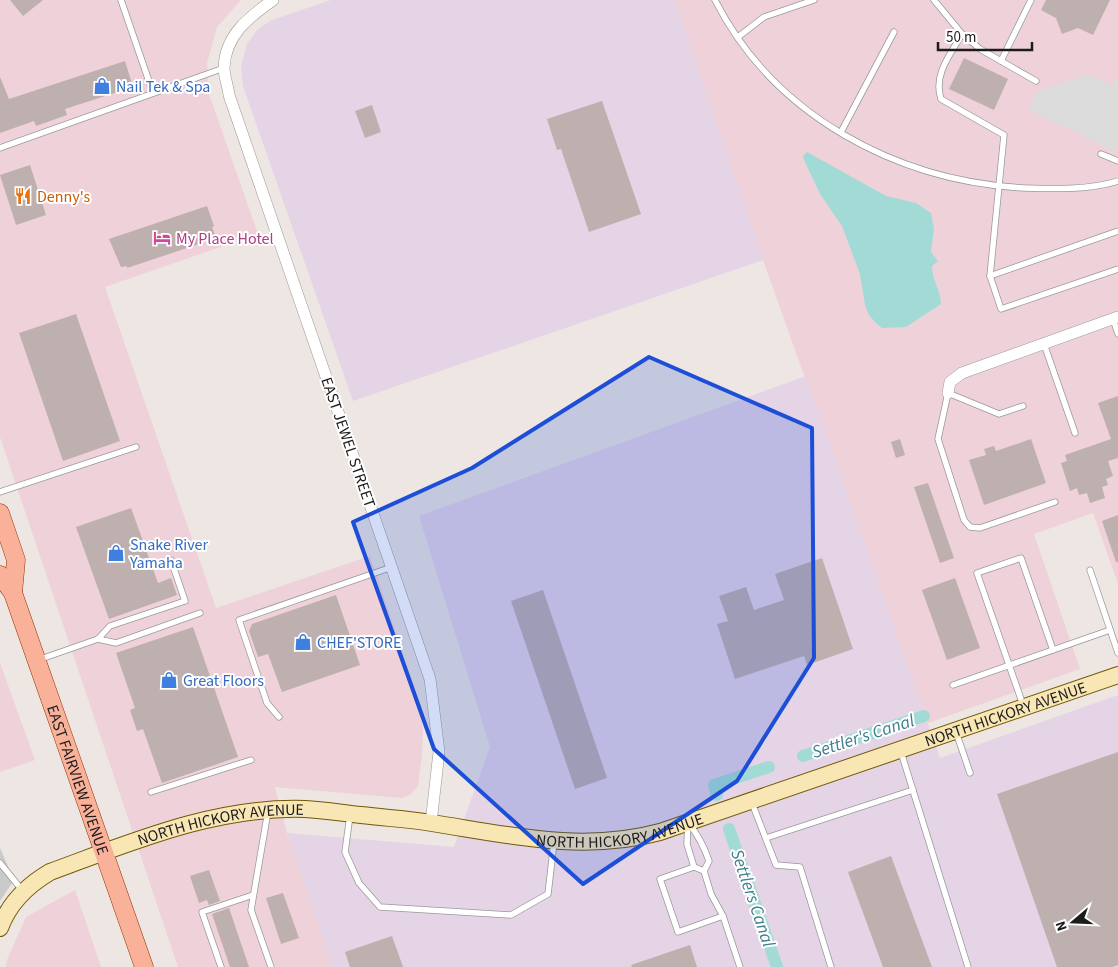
<svg xmlns="http://www.w3.org/2000/svg" width="1118" height="967" font-family="'Source Sans 3',sans-serif">
<style>
.commercial{fill:#efd1d9}
.industrial{fill:#e4d4e6}
.religious{fill:#cacaca}
.parking{fill:#dcdcdc}
.water{fill:#a2dbd5}
.lines{fill:none;stroke-linecap:round;stroke-linejoin:round}
.canal{stroke:#a2dbd5;stroke-width:12}
.building{fill:#beb0ae}
.lane-casing{stroke:#999;stroke-width:7}
.street-casing{stroke:#999;stroke-width:12}
.secondary-casing{stroke:#705906;stroke-width:18}
.primary-casing{stroke:#923302;stroke-width:19}
.lane{stroke:#fff;stroke-width:5.5}
.street{stroke:#fff;stroke-width:11}
.secondary{stroke:#f8e6b5;stroke-width:16}
.primary{stroke:#fab19a;stroke-width:18}
.marked{fill:#1d4ed8;fill-opacity:0.2;stroke:#1d4ed8;stroke-width:4;stroke-linejoin:round}
.labels{text-anchor:middle;stroke-width:4;stroke-linejoin:round;paint-order:stroke}
.shop-label{font-size:16px;fill:#366cbe;stroke:#fff;text-anchor:start}
.food-label{font-size:16px;fill:#c56008;stroke:#fff;text-anchor:start}
.hotel-label{font-size:16px;fill:#b23c85;stroke:#fff;text-anchor:start}
.street-label{font-size:16px;fill:#1c1c1c;stroke:#fff}
.water-label{font-size:18px;font-style:italic;fill:#3f7e8b;stroke:#fff}
</style>
<rect width="100%" height="100%" fill="#ede6e2"/>
<!-- commercial -->
<g class="commercial">
<polygon points="0,0 241,0 217,27 207,63 208,81 209,94 258,234 105,287 216,608 370,556 418,698 423,728 422,755 418,786 411,794 402,798 275,787 287,833 333,967 178,967 0,437"/>
<polygon points="675,0 1118,0 1118,584 1093,513 1034,534 1080,669 928,723 763,260"/>
<polygon points="0,663 35,760 0,772"/>
<polygon points="75,890 101,967 6,967 7,960 26,917"/>
</g>
<!-- industrial -->
<g class="industrial">
<polygon points="331,0 675,0 763,260 353,401 243,86 241,66 247,44 258,29 272,20"/>
<polygon points="806,376 940,758 1118,695 1118,967 333,967 287,833 454,847 490,747 419,516"/>
</g>
<!-- religious -->
<polygon class="religious" points="0,848 14,880 0,901"/>
<!-- parking -->
<polygon class="parking" points="1118,73 1118,153 1028,109 1037,92 1088,74 1112,86"/>
<!-- water -->
<path class="water" d="M807 152 886 196 916 203 931 213 934 229 931 252 938 261 932 266C932 280 941 291 941 304L906 327 882 328 875 322 869 315 865 305 860 274 842 226 820 194 804 160 803 156Z"/>
<g class="lines">
<!-- canal -->
<g class="canal">
<polyline points="803,756 924,716"/>
<polyline points="717,795 714,785 769,767"/>
<polyline points="729,829 777,967"/>
</g>
</g>
<!-- building -->
<g class="building">
<polygon points="10,0 43,0 23,16"/>
<polygon points="1046,0 1110,0 1093,35 1078,28 1062,34 1056,18 1041,10"/>
<polygon points="964,58 1008,79 994,110 949,89"/>
<polygon points="125,61 133,87 65,109 67,115 36,126 34,121 0,133 0,77 9,99"/>
<polygon points="602,101 641,214 589,232 561,149 557,150 547,119"/>
<polygon points="372,105 381,132 365,138 355,111"/>
<polygon points="30,165 46,215 16,225 0,175"/>
<polygon points="207,206 214,226 212,227 215,235 210,237 211,240 127,268 127,266 121,267 109,239"/>
<polygon points="76,314 120,441 63,461 19,333"/>
<polygon points="1118,396 1118,458 1108,461 1113,476 1106,479 1108,485 1102,487 1105,498 1090,503 1087,493 1079,495 1077,488 1070,491 1061,463 1067,461 1065,455 1111,439 1098,403"/>
<polygon points="900,439 905,455 896,458 891,442"/>
<polygon points="1031,439 1046,483 984,505 969,460 986,455 984,449 994,446 996,451"/>
<polygon points="928,483 954,558 940,563 914,487"/>
<polygon points="131,508 158,583 171,578 177,595 109,619 76,527"/>
<polygon points="1118,515 1118,562 1116,562 1102,521"/>
<polygon points="822,558 853,649 807,665 804,656 735,679 717,624 728,621 719,596 746,587 754,610 784,600 775,574"/>
<polygon points="955,578 980,648 947,660 922,590"/>
<polygon points="543,590 607,778 575,789 511,601"/>
<polygon points="336,595 360,665 282,692 268,654 258,657 249,631 252,624"/>
<polygon points="193,627 238,757 162,783 143,729 137,731 130,710 135,708 116,653"/>
<polygon points="1118,752 1118,965 1112,967 1057,967 997,794"/>
<polygon points="891,856 932,967 883,967 848,872"/>
<polygon points="209,870 220,901 209,905 207,900 199,903 190,876"/>
<polygon points="283,893 299,938 281,944 266,898"/>
<polygon points="229,908 249,967 230,967 212,914"/>
<polygon points="392,936 403,967 350,967 345,952"/>
<polygon points="690,945 697,967 632,967 631,965"/>
</g>
<g class="lines">
<!-- lane casing -->
<g class="lane-casing">
<g id="lane">
<polyline points="121,0 153,93"/>
<path d="M715 0C774 116 897 181 1024 188 1054 189 1089 190 1118 181"/>
<polyline points="934,0 962,34"/>
<polyline points="738,37 764,17 814,0"/>
<polyline points="1001,61 1031,0"/>
<path d="M1036 81 980 49 962 34C950 55 933 75 941 99L1004 135 990 276 1001 309 1118 269"/>
<polyline points="841,132 894,32"/>
<polyline points="0,148 224,68"/>
<polyline points="1101,154 1118,161"/>
<polyline points="990,276 1118,231"/>
<polyline points="1113,319 1118,334"/>
<polyline points="1044,344 1075,433"/>
<polyline points="1023,406 999,414 948,393 938,439 964,520 970,527 980,528 1055,502"/>
<polyline points="0,492 136,447"/>
<polyline points="1090,570 1118,653"/>
<polyline points="98,639 116,643 200,613"/>
<polyline points="38,660 98,639 110,626 185,601 171,560"/>
<polyline points="953,685 1110,630"/>
<polyline points="1023,705 977,573 1021,558 1053,650"/>
<polyline points="279,717 267,703 239,620 392,567"/>
<polyline points="956,732 970,773"/>
<polyline points="901,752 968,967"/>
<polyline points="151,792 251,760"/>
<polyline points="752,803 776,865 800,867 831,967"/>
<polyline points="268,811 251,910 271,967"/>
<polyline points="350,815 345,852 359,883 380,907 511,915 548,894 554,842"/>
<path d="M688 822C698 835 704 846 709 861L704 871 694 867 687 844Z"/>
<polyline points="766,838 913,790"/>
<polyline points="0,863 22,890"/>
<polyline points="694,867 660,879 678,932 723,916 740,967"/>
<polyline points="704,871 711,894 723,916"/>
<polyline points="221,967 202,912 253,895"/>
</g>
</g>
<!-- street casing -->
<g class="street-casing">
<g id="street">
<path d="M273 0C249 17 225 35 224 68 224 76 228 86 229 95L430 679 439 752 431 823"/>
<polyline points="948,393 950,382 962,373 1118,317"/>
</g>
</g>
<!-- secondary casing -->
<g class="secondary-casing">
<g id="secondary">
<path id="s1" d="M0 928C9 903 28 885 50 872 132 842 216 806 305 809 323 810 342 813 361 815 385 818 409 819 432 823 509 835 583 853 660 832L1118 675"/>
</g>
</g>
<!-- primary casing -->
<g class="primary-casing">
<g id="primary">
<polyline points="0,513 16,560 13,593"/>
<path id="s2" d="M0 575 13 593 144 967"/>
</g>
</g>
<!-- lane -->
<use href="#lane" class="lane"/>
<!-- street -->
<use href="#street" class="street"/>
<!-- secondary -->
<use href="#secondary" class="secondary"/>
<!-- primary -->
<use href="#primary" class="primary"/>
</g>
<!-- marked area -->
<path class="marked" d="M649 357 812 428 814 658 737 781 583 884 434 749 353 522 472 468Z"/>
<!-- icons -->
<defs>
<g id="shop-bare" transform="scale(1.35)"><path d="M-5-2.5h2.3a2.7 3.5 0 0 1 5.4 0H5L5.5 6h-11ZM-1.5-2.5h3a1.5 2.3 0 0 0-3 0Z" fill="#3f7fe0" stroke="#fff" stroke-width="2.5" paint-order="stroke"/></g>
<g id="restaurant-bare" transform="scale(1.35)"><path d="M-5-6h1v4h1v-4h1v4h1v-4h1v5L-1.5 .5V6h-2V.5L-5-1ZM5-6V6H3V1.5H1.5Q1.5-4 5-6Z" fill="#e8710a" stroke="#fff" stroke-width="2.5" paint-order="stroke"/></g>
<g id="hotel-bare" transform="scale(1.35)"><path d="M-6-4.5h1.5V1H6V5H4.5V3h-9V5H-6ZM-4 0a1.8 1.8 0 1 1 3.6 0ZM.5 0V-2.5h3Q6-2.5 6 0Z" fill="#d1479c" stroke="#fff" stroke-width="2.5" paint-order="stroke"/></g>
</defs>
<g fill-rule="evenodd">
<use href="#shop-bare" x="102" y="86"/>
<use href="#restaurant-bare" x="23" y="196"/>
<use href="#hotel-bare" x="162" y="238"/>
<use href="#shop-bare" x="116" y="553"/>
<use href="#shop-bare" x="303" y="642"/>
<use href="#shop-bare" x="169" y="680"/>
</g>
<g class="labels">
<!-- shop labels -->
<g class="shop-label">
<text x="116" y="92">Nail Tek &amp; Spa</text>
<text x="130" y="550">Snake River<tspan x="130" dy="18">Yamaha</tspan></text>
<text x="317" y="648">CHEF'STORE</text>
<text x="183" y="686">Great Floors</text>
</g>
<!-- food labels -->
<g class="food-label">
<text x="37" y="202">Denny's</text>
</g>
<!-- hotel labels -->
<g class="hotel-label">
<text x="176" y="244">My Place Hotel</text>
</g>
<!-- street labels -->
<g class="street-label">
<text transform="translate(349 442) rotate(71)" y="6">EAST JEWEL STREET</text>
<text dy="6" stroke="none"><textPath href="#s1" startOffset="1064">NORTH HICKORY AVENUE</textPath></text>
<text dy="6" stroke="none"><textPath href="#s2" startOffset="220">EAST FAIRVIEW AVENUE</textPath></text>
<text dy="6" stroke="none"><textPath href="#s1" startOffset="659">NORTH HICKORY AVENUE</textPath></text>
<text dy="6" stroke="none"><textPath href="#s1" startOffset="255">NORTH HICKORY AVENUE</textPath></text>
</g>
<!-- water labels -->
<g class="water-label">
<text transform="translate(863 736) rotate(-18)" y="6">Settler's Canal</text>
<text transform="translate(753 898) rotate(71)" y="6">Settlers Canal</text>
</g>
</g>
<!-- north arrow -->
<g transform="translate(1073 922) rotate(251)" stroke="#ffffff" stroke-width="4" paint-order="stroke">
<path d="M0-4L9 19L0 12L-9 19Z" fill="#1c1c1c"/>
<text y="-8" font-size="14" font-weight="bold" text-anchor="middle" fill="#1c1c1c">N</text>
</g>
<!-- scale -->
<path d="M938 42v8h94v-8" fill="none" stroke="#1c1c1c" stroke-width="2.5"/>
<text x="946" y="42" font-size="15" fill="#1c1c1c" stroke="#ffffff" stroke-width="4" paint-order="stroke">50 m</text>
</svg>
